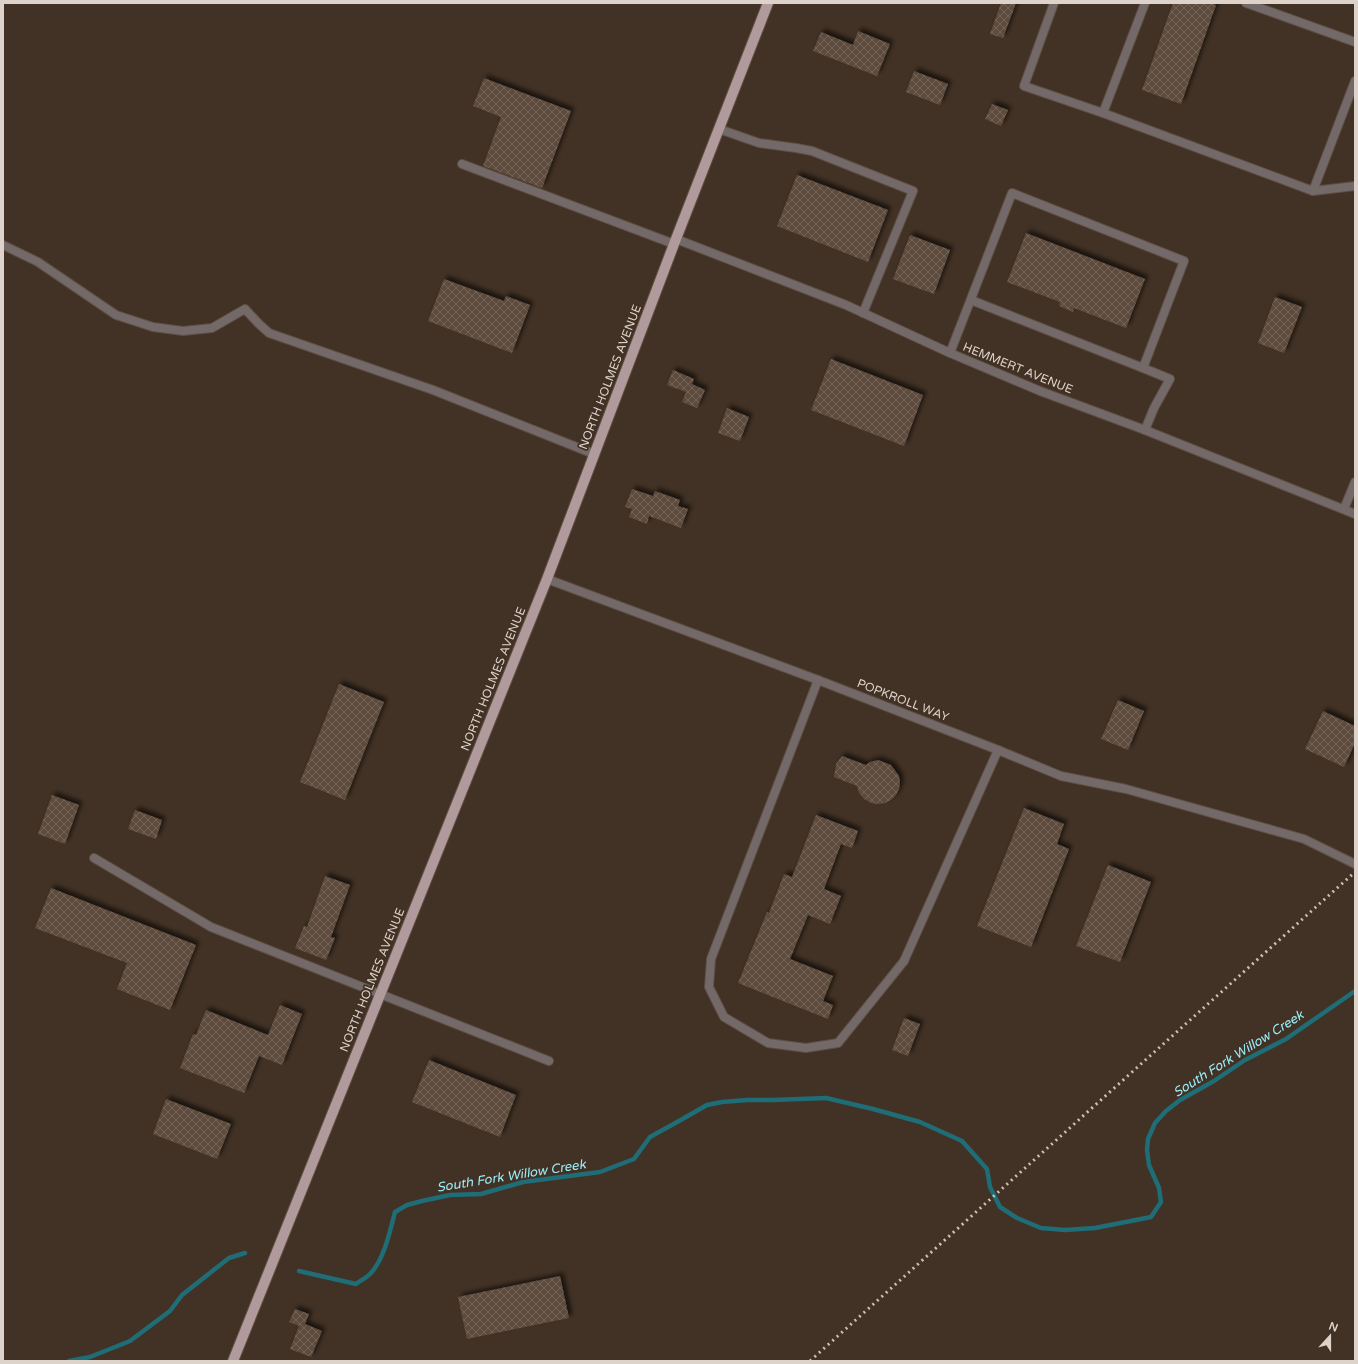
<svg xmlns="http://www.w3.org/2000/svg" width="1358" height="1364" font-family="'Varela Round',sans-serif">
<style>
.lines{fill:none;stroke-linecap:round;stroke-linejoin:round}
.stream{stroke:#1f6d76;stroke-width:4.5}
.building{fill:url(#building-cross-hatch);filter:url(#shadow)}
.service-casing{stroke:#5e4f43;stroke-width:10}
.minor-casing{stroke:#5e4f43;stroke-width:10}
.tertiary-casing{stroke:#5e4f43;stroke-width:10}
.primary-casing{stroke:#5e4f43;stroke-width:12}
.service{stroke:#746969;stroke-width:8}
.minor{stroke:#746969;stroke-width:8}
.tertiary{stroke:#746969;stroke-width:8}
.primary{stroke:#b19a9b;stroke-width:10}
.rail{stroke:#cbc0b7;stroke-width:3;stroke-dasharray:2 4;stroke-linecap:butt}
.labels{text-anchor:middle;stroke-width:3.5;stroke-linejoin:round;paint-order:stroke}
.street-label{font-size:12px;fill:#ded3cb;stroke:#423225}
.water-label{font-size:13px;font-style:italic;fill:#9aeefa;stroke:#423225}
</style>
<defs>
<pattern id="building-cross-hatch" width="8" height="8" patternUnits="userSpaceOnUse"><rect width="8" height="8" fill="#5d4b3d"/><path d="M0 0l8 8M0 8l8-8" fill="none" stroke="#746458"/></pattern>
<filter id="shadow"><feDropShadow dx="3.5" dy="-3.5" stdDeviation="2" flood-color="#0009"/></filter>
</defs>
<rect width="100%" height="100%" fill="#423225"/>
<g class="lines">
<!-- stream -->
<g class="stream">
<path d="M299 1271 356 1284C360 1281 366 1278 370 1274 384 1260 390 1231 395 1212L407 1205 422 1201 450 1195 481 1194 523 1182 600 1172 634 1159 650 1137 679 1121 707 1105 722 1102 747 1100H773L826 1098 873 1109 920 1122 962 1141 987 1169 990 1187 1000 1207 1017 1218 1041 1228 1065 1230 1095 1228 1151 1217 1161 1202 1159 1188 1149 1165 1147 1150 1148 1139 1155 1123 1166 1111 1180 1100 1214 1081 1245 1060 1286 1039 1355 991"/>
<polyline points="69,1361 90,1357 130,1341 170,1311 182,1295 229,1258 245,1253"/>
</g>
</g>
<!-- building -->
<g class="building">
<polygon points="1001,3 1016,3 1003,38 990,34"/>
<polygon points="1173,3 1209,3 1216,5 1181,104 1142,90"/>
<polygon points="858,31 890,44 877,76 813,51 821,32 853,45"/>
<polygon points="914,71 948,84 940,105 906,92"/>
<polygon points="484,78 571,111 542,188 483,166 501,117 473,106"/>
<polygon points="992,104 1008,110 1001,126 985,119"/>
<polygon points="797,175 888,210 868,262 777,226"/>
<polygon points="1026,233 1145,279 1126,328 1074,308 1073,312 1059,306 1060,302 1007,282"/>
<polygon points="910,235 950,250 934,294 893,279"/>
<polygon points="444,279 504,301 506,296 530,305 512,353 428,321"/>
<polygon points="1275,297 1302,307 1284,353 1258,343"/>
<polygon points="831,359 923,395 904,446 811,410"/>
<polygon points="673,370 694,379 692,384 705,390 697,408 682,402 686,392 667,385"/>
<polygon points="727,408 749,417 740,441 718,433"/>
<polygon points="632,489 653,496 655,491 680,500 678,506 688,509 681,528 649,516 647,524 629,517 632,509 625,507"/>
<polygon points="339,684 384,702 345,800 300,782"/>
<polygon points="1118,700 1144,711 1128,750 1101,739"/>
<polygon points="1323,711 1355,726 1355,743 1344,767 1305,749"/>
<polygon points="842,756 866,765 870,762 878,760 891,765 899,776 900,783 899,789 896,795 891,800 885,803 878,804 871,803 864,799 859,793 857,786 834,777 836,764"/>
<polygon points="52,795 79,805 65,844 38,834"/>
<polygon points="1024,808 1064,824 1057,844 1069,849 1031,947 977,926"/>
<polygon points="135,810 162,820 156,839 128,829"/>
<polygon points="816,815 858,831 852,848 841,844 824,889 841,896 830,924 808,915 790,959 833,976 823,1001 833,1005 828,1019 738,983 767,912 769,913 784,874 792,877"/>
<polygon points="1108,865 1151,882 1120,962 1076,946"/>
<polygon points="325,876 350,885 331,937 335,938 326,960 295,948 304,926 307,927"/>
<polygon points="51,888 196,945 170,1010 117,989 127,963 35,928"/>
<polygon points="280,1005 302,1014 282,1065 259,1056 244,1093 180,1068 193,1034 196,1035 206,1010 268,1035"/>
<polygon points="904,1018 920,1024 908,1056 892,1050"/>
<polygon points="429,1060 516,1095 500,1137 412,1102"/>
<polygon points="166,1099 231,1124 217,1159 153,1134"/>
<polygon points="560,1276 569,1318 467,1339 458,1297"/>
<polygon points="295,1309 309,1314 305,1324 322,1331 311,1357 290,1349 299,1326 289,1322"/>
</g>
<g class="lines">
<!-- service casing -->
<g class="service-casing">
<g id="service">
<polyline points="1054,3 1024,86 1103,113"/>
<polyline points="1145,3 1103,113 1313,191 1355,81"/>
<polyline points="1246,3 1355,42"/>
<polyline points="719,129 759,143 796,148 812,151 913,191 863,313"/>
<polyline points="462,164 674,244"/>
<polyline points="1313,191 1355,186"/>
<polyline points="3,245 38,262 116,315 153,327 183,331 212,328 245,309 259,324 269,333 433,390 594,454"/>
<polyline points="950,353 1012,193 1184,261 1143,368 971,300"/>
<polyline points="1143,368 1170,379 1154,408 1145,430"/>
<polyline points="818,680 711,959 709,987 724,1017 768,1043 806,1048 838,1043 904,961"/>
</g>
</g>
<!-- minor casing -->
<g class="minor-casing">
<g id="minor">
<polyline points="1344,509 1355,482"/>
<polyline points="547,579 818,680 998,750 1061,776 1126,789 1304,839 1355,864"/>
<polyline points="94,858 211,927 549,1061"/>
<polyline points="904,961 998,750"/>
</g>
</g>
<!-- tertiary casing -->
<g class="tertiary-casing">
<polyline id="tertiary" points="676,239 846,305 950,353 1040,391 1145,430 1355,514"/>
</g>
<!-- primary casing -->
<g class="primary-casing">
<polyline id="primary" points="233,1361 547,579 674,244 768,3"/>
</g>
<!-- service -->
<use href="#service" class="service"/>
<!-- minor -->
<use href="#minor" class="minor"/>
<!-- tertiary -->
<use href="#tertiary" class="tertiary"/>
<!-- primary -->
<use href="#primary" class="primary"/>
<!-- rail -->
<polyline class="rail" points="810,1361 1355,872"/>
</g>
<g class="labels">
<!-- street labels -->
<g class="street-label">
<text transform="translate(1018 368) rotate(22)" y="4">HEMMERT AVENUE</text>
<text transform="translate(610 377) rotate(-69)" y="4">NORTH HOLMES AVENUE</text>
<text transform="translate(493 679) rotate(-68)" y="4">NORTH HOLMES AVENUE</text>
<text transform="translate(903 700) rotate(21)" y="4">POPKROLL WAY</text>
<text transform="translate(372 980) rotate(-68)" y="4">NORTH HOLMES AVENUE</text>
</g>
<!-- water labels -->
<g class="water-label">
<text transform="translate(1238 1053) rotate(-32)" y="5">South Fork Willow Creek</text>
<text transform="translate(511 1175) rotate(-9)" y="5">South Fork Willow Creek</text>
</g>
</g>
<!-- border -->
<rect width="1358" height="1364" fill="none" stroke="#ded3cb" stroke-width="8"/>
<!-- north arrow -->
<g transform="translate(1330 1336) rotate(21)" stroke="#423225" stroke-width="3" paint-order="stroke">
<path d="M0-3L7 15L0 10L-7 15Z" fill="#ded3cb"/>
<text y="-6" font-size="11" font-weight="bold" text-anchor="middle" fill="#ded3cb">N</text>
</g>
</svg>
